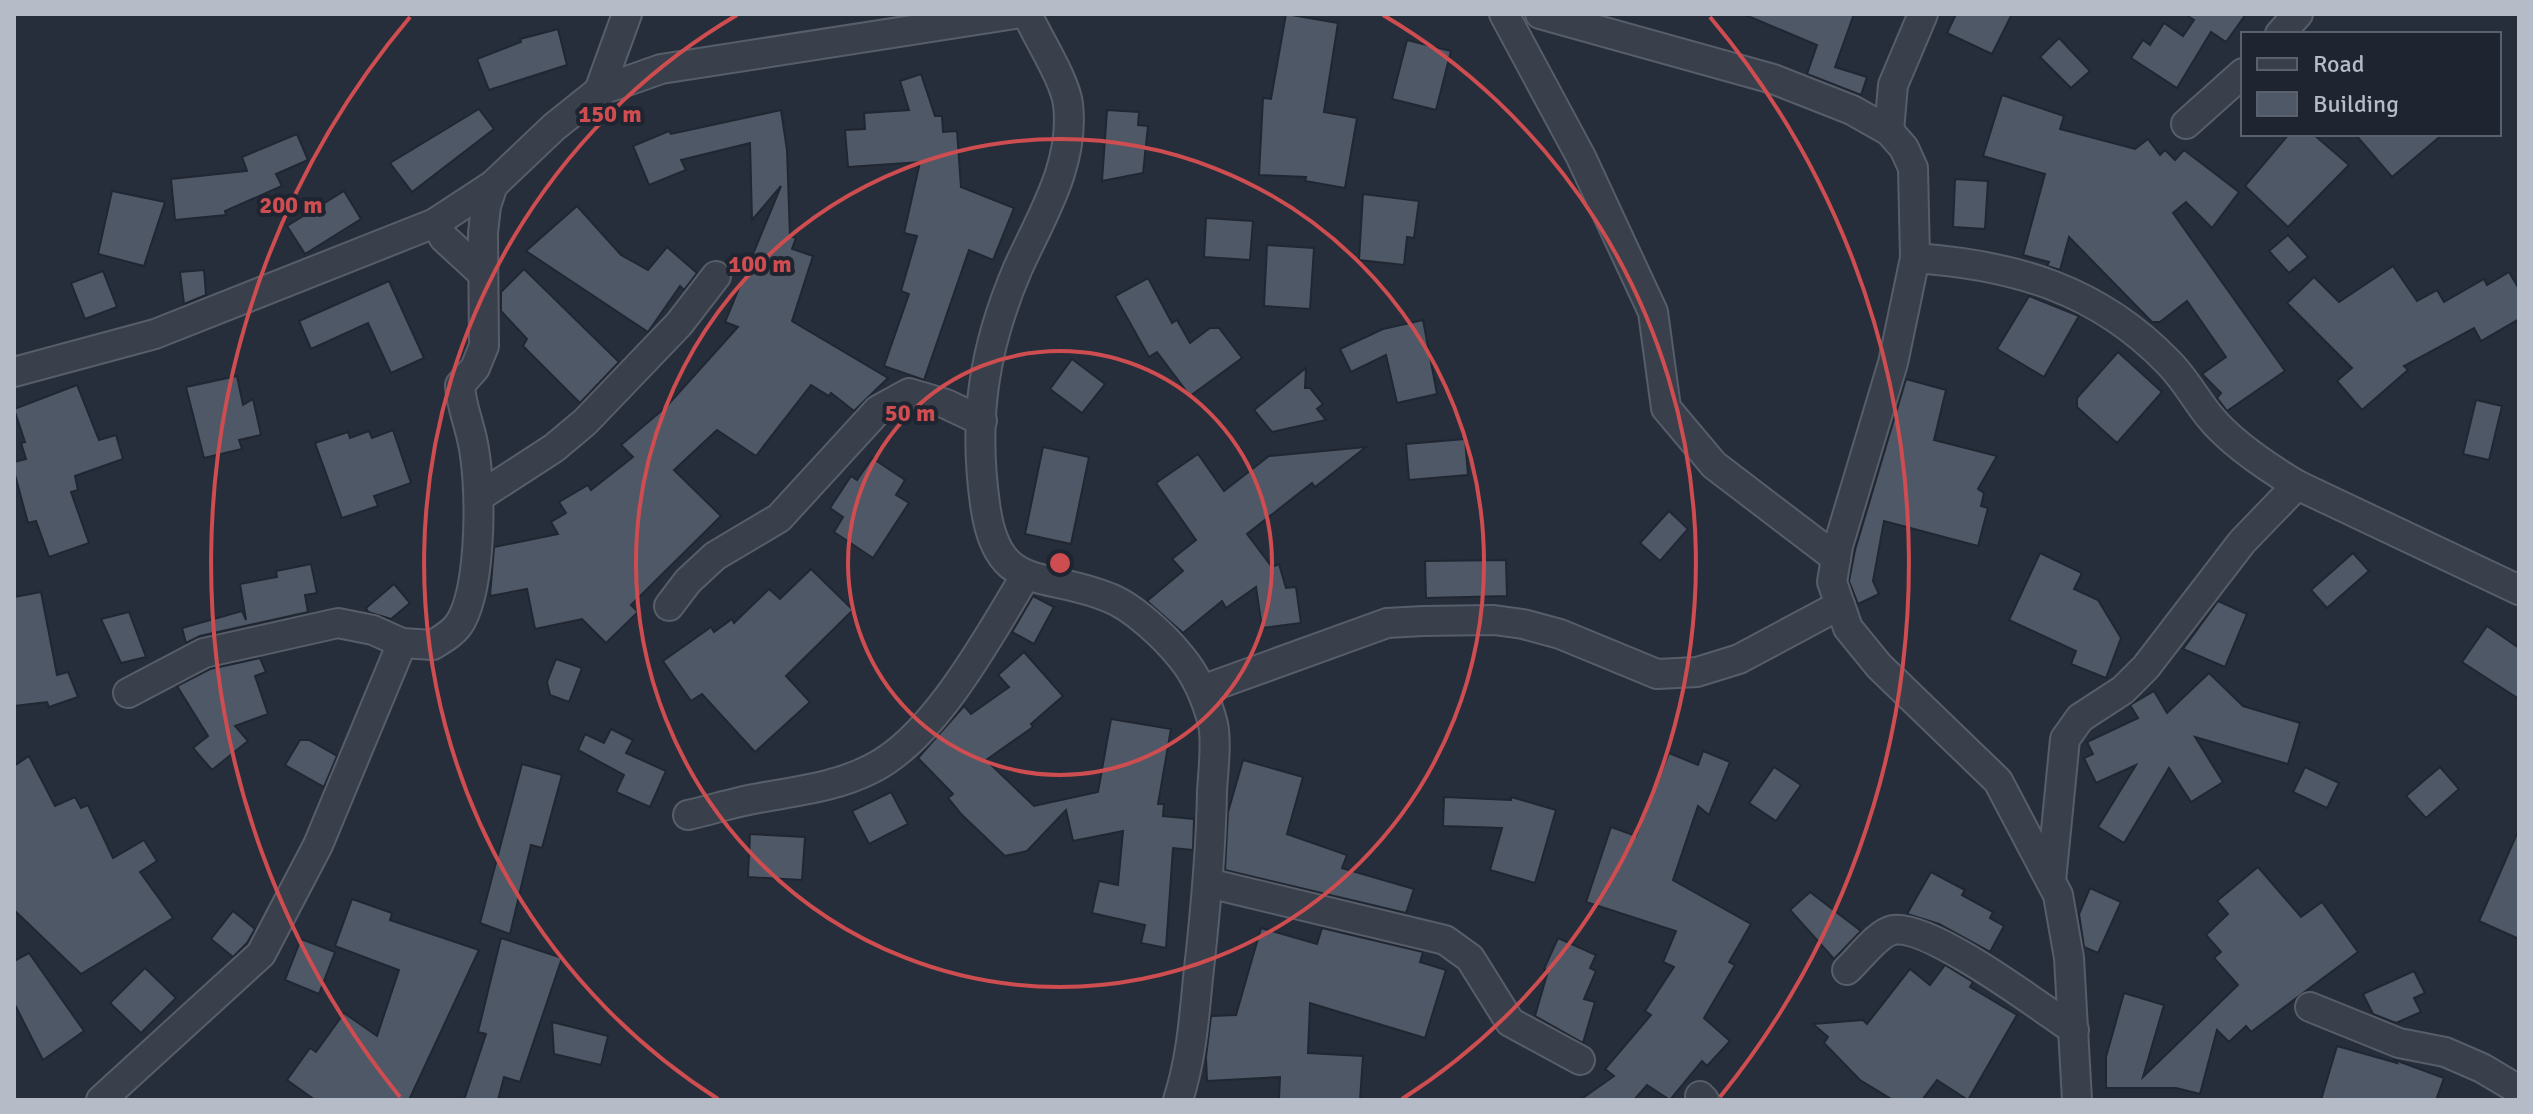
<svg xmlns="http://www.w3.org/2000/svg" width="2533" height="1114" font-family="Signika,sans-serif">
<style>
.building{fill:#4e5867;stroke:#202732;stroke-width:2}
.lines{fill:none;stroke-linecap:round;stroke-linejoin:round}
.street-casing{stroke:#575e69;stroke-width:32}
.street{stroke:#39404b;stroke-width:28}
.ring{fill:none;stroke:#ce4d50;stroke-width:4}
.centre{fill:#ce4d50;stroke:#1e2530;stroke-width:4}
.ring-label{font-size:24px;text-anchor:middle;font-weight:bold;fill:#ce4d50;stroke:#1e2530;stroke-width:8;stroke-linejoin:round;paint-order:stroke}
</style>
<rect width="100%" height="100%" fill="#262e3b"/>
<!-- building -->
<g class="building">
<polygon points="1286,14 1338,23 1324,112 1357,118 1345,188 1305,181 1306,177 1259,175 1263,98 1271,99"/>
<polygon points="1743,14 1854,14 1835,67 1867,77 1861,95 1807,74 1817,45"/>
<polygon points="1956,14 2012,14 1992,54 1947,33"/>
<polygon points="2185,14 2246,14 2226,42 2211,32 2177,88 2131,58 2143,40 2150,45 2164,23 2183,36 2194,20"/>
<polygon points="558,29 567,65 489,90 477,59 521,42 520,39"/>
<polygon points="2059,38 2090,71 2071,88 2040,57"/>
<polygon points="1407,40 1451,51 1436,110 1392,99"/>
<polygon points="921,74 935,116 942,116 943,132 957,131 961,187 1014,208 993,260 969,250 924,380 884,366 909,294 901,291 917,236 904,233 920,162 848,167 845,130 865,129 864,113 909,110 900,81"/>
<polygon points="2002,95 2064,116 2060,129 2135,149 2148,139 2160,155 2165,150 2175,160 2184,150 2239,192 2212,228 2186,202 2173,213 2285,371 2227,411 2217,398 2221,393 2202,374 2226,357 2187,301 2160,322 2152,322 2069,237 2060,270 2047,266 2049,262 2023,255 2045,174 1983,156"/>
<polygon points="479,109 494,129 412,192 390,163"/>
<polygon points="781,110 787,150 790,236 796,238 792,249 813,256 792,321 888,378 854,411 831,393 829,396 811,385 756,456 717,430 674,470 721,516 631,605 638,612 606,643 582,619 535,629 527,589 490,596 494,547 558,534 551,522 566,513 559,502 588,485 591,490 633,457 621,445 666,407 738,327 725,322 781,186 752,220 750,143 681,160 686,170 649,185 633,146 669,131 671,134"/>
<polygon points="1107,110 1139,112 1138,125 1148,126 1143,173 1102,181"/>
<polygon points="297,134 308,160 276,174 282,186 225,211 226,215 175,220 171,179 247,171 242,157"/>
<polygon points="2289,134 2313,134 2349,165 2288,227 2245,186"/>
<polygon points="2355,134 2443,134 2392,177"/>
<polygon points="1955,179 1988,181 1985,229 1953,227"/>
<polygon points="112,191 165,202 144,266 98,254"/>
<polygon points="344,191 361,219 305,254 287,226"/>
<polygon points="1363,194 1419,201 1414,238 1407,237 1404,265 1359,260"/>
<polygon points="577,206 621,255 648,270 667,247 697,273 684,290 680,286 648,332 526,251"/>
<polygon points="1206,218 1253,221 1250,260 1204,257"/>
<polygon points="2288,235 2308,257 2289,273 2269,251"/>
<polygon points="1267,245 1314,248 1310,309 1264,306"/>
<polygon points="2393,266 2417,301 2437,290 2444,302 2484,279 2487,285 2509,272 2519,289 2519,319 2481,341 2474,328 2404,366 2408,370 2362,410 2337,381 2352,368 2287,303 2314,277 2339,302"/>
<polygon points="524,269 619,362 580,403 523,346 527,339 501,311 501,292"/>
<polygon points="204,270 206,295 184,304 180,272"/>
<polygon points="103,271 117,307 85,319 71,283"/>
<polygon points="1148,278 1172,323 1177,320 1190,343 1210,328 1219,328 1242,358 1190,396 1157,352 1149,357 1115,296"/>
<polygon points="389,281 424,358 391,373 368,323 311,349 299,321"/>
<polygon points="2029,296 2079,316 2044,377 1997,349"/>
<polygon points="1423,320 1437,394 1397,403 1386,355 1351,372 1340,349 1383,329"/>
<polygon points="2118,352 2162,392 2117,443 2077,407 2077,398"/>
<polygon points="1072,359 1105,384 1082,413 1050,389"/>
<polygon points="1306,368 1305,388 1310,388 1323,404 1317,409 1326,420 1272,432 1254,410"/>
<polygon points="237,376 243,405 253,399 261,435 239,440 242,449 204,458 186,387"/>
<polygon points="1906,379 1946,390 1934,440 1997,456 1978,489 1984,493 1981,506 1988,508 1978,546 1884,521 1873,581 1879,594 1858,604 1849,581 1855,550"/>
<polygon points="77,385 99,440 116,435 123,459 75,476 78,490 71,492 89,543 49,557 36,521 28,523 14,471 14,462 26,459 21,443 25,442 14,409"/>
<polygon points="2476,400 2502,406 2489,460 2463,454"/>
<polygon points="393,430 411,483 374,496 378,506 342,518 315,443 348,432 350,438 369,431 372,438"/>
<polygon points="1465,439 1468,475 1409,480 1406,444"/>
<polygon points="1043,447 1089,457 1071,544 1025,534"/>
<polygon points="1366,447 1315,487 1312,483 1247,534 1272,567 1279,564 1286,588 1296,587 1301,623 1262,628 1256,587 1226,608 1222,601 1183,633 1147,601 1183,571 1172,559 1196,540 1156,483 1198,454 1224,491 1269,456"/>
<polygon points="872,458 905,480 896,495 909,503 873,558 834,532 843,517 830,508 851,476 857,480"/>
<polygon points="1669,511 1688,529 1660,561 1640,543"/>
<polygon points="2040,553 2082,573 2074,589 2098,600 2121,638 2106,678 2071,664 2076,651 2009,620"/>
<polygon points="2353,553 2369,571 2327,608 2311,590"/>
<polygon points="1506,560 1507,596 1426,598 1425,561"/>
<polygon points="311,564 317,593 305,595 308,612 200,636 186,643 182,628 242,611 246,620 240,584 277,577 276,571"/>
<polygon points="811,569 853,610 786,676 810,702 755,752 702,694 691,701 663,661 711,627 714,632 732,619 734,623 769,589 780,599"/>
<polygon points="394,584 410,603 391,619 368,612 366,608"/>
<polygon points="41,592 57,675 68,672 78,697 49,707 47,702 14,706 14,597"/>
<polygon points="1033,596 1054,607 1034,644 1012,632"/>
<polygon points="2218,601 2247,614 2225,667 2183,649"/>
<polygon points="129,612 146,657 121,663 101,619"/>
<polygon points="2487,626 2519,648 2519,699 2462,662"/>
<polygon points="1024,652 1063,696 1031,724 1033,727 986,760 1034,806 1098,792 1111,719 1171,729 1158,804 1164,804 1163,816 1194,819 1193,850 1173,848 1166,948 1141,943 1145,925 1092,913 1099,881 1118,885 1123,831 1073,841 1066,810 1027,851 1005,856 961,814 948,798 953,794 918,758 964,706 971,714 1009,687 998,675"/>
<polygon points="260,658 266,672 255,676 268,714 235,726 248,741 212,770 193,748 208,736 177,686 210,669"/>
<polygon points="556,659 582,668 569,702 550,695 547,682"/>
<polygon points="2209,673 2243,706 2300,723 2288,764 2195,737 2223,782 2191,802 2169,768 2124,843 2098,827 2136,765 2096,783 2084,758 2093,754 2087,742 2138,718 2130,705 2154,691 2167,713"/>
<polygon points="611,729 633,740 626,753 666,771 650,807 616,792 624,775 578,750 585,734 604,743"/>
<polygon points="300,740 309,740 337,756 324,787 285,765"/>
<polygon points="1703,751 1730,762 1709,815 1698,806 1673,880 1751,924 1729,962 1735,965 1704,1018 1730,1041 1707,1066 1702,1061 1670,1100 1647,1085 1634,1100 1580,1100 1614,1076 1605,1069 1651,1015 1645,1011 1674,967 1663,962 1676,931 1586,902 1611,827 1636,836 1669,753 1698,765"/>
<polygon points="29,756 55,806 75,797 81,808 88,805 113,858 144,840 157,861 140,872 173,918 81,974 14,910 14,766"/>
<polygon points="1243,760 1303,777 1287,834 1347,855 1342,868 1414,889 1406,913 1225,870 1228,812"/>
<polygon points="522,764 562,775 542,848 531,845 510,934 480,923"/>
<polygon points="1774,767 1801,785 1776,821 1749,803"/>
<polygon points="2305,767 2339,783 2327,808 2293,792"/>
<polygon points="2440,767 2459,789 2426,818 2406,796"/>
<polygon points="891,792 908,824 869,844 852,811"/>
<polygon points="1444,797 1511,800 1511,797 1556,810 1535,883 1490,870 1502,828 1443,826"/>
<polygon points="2519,829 2519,939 2479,921"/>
<polygon points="750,834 805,837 802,880 748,877"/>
<polygon points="2258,867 2301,917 2322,902 2358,952 2251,1032 2246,1026 2229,1042 2217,1030 2200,1094 2176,1088 2106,1088 2106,1057 2124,993 2164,1005 2143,1077 2238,985 2214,958 2221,952 2206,935 2228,914 2217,901"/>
<polygon points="1931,872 1965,890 1962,895 1993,912 1990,918 2004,926 1990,952 1939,924 1907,914"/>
<polygon points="2090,888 2121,902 2098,953 2084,947 2079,914"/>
<polygon points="1810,892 1861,931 1834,959 1790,910"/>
<polygon points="352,899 392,913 390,920 479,950 409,1100 315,1100 287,1080 310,1048 316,1052 344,1013 377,1036 399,970 335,946"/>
<polygon points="233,911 255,929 247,943 233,957 211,939"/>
<polygon points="1261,928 1317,944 1322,928 1423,952 1420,962 1446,970 1425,1038 1310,1003 1308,1053 1363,1056 1360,1100 1279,1099 1280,1077 1207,1081 1206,1057 1211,1016 1236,1015"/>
<polygon points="501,938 562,958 520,1082 504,1077 498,1100 464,1100 486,1034 478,1032"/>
<polygon points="1558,938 1596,955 1590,968 1596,971 1584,999 1595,1002 1583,1043 1535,1016 1548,971 1544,969"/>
<polygon points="301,939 335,952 319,994 285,980"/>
<polygon points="29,953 84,1031 43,1060 14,1003 14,961"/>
<polygon points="1945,965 1973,982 1970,987 2017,1015 1968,1100 1937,1080 1922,1100 1893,1100 1860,1080 1824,1043 1828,1037 1813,1024 1863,1020 1867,1024 1910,969 1930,985"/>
<polygon points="145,968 176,998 141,1033 110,1003"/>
<polygon points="2414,971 2425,993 2414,998 2421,1012 2396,1023 2373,1014 2363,994"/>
<polygon points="552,1022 608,1036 601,1065 554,1054"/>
<polygon points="2337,1046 2397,1063 2395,1060 2444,1078 2436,1100 2321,1100"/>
</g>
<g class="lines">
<!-- street casing -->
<g class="street-casing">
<g id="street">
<path d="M1027 14C1038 38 1065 80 1068 104 1075 164 1042 215 1018 268 984 347 973 418 985 504 997 595 1043 570 1110 598 1133 607 1165 637 1181 657 1196 675 1207 701 1213 724 1217 744 1213 771 1212 792 1211 854 1205 916 1198 978 1194 1020 1191 1060 1178 1100"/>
<polyline points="1504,14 1581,157 1653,312 1666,408 1714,465 1836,558"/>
<polyline points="1540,14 1773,79 1852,110 1889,131 1904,148 1913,168 1915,258 1893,363 1838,546 1832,582 1848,628 1879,666 1998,781 2058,895 2069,958 2077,1100"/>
<polyline points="2280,34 2298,14"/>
<polyline points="599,91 627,14"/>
<polyline points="2186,124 2243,73"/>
<polyline points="1889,131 1893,85 1923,14"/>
<polyline points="435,223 444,238 482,273"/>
<path d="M1915 258C2014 265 2098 289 2169 363 2185 379 2196 400 2210 417 2232 444 2267 467 2297 485L2519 590"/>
<polyline points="14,372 155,334 435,223 493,185 554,127 599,91 661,69 1015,14"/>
<polyline points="480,496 554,448 585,422 679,324 716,276"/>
<polyline points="669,606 688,581 715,556 779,518 878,410 909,393 946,404 982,421"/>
<polyline points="1202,690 1387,623 1423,621 1494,620 1523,624 1560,634 1657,674 1697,672 1739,659 1840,605"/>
<path d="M128 693 204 653 338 623 373 630 402 643 433 645C444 638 455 632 461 621 482 583 482 481 472 439 468 420 461 405 460 385L475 368 484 346 483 233 486 206 493 185"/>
<path d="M688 815C711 810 735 802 759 798 797 791 836 787 871 769 935 738 990 634 1026 575"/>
<polyline points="2051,881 2065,739 2080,718 2123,690 2146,667 2242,542 2297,485"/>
<polyline points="1208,883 1445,940 1470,958 1510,1022 1580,1060"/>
<path d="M1847 970C1859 959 1878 933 1893 930 1929 923 2040 1007 2074 1030"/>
<polyline points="2310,1007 2399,1043 2445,1052 2482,1068 2519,1090"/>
<polyline points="1700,1096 1704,1100"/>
<polyline points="101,1100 261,954 318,845 402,643"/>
</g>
</g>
<!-- street -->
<use href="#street" class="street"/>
</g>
<!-- distance rings -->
<g class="ring">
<circle cx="1060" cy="563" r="212"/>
<circle cx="1060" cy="563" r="424"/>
<path d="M718 1099A636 636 0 0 1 737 15M1383 15A636 636 0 0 1 1402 1099"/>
<path d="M400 1097A849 849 0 0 1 410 17M1710 17A849 849 0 0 1 1720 1097"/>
</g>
<circle cx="1060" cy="563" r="12" class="centre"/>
<g class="ring-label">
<text x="610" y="122">150 m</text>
<text x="291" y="213">200 m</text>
<text x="760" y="272">100 m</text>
<text x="910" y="421">50 m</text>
</g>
<!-- border -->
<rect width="2533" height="1114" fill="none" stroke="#b5bbc7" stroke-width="32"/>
<!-- legend -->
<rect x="2241" y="32" width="260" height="104" fill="#1e2530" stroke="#5a616c" stroke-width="2"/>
<rect x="2257" y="58" width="40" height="12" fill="#39404b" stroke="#5a616c" stroke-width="2"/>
<text x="2313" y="72" font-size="24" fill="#b5bbc7">Road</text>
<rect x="2257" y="92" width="40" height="24" fill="#4e5867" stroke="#5a616c" stroke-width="2"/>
<text x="2313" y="112" font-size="24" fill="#b5bbc7">Building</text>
</svg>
